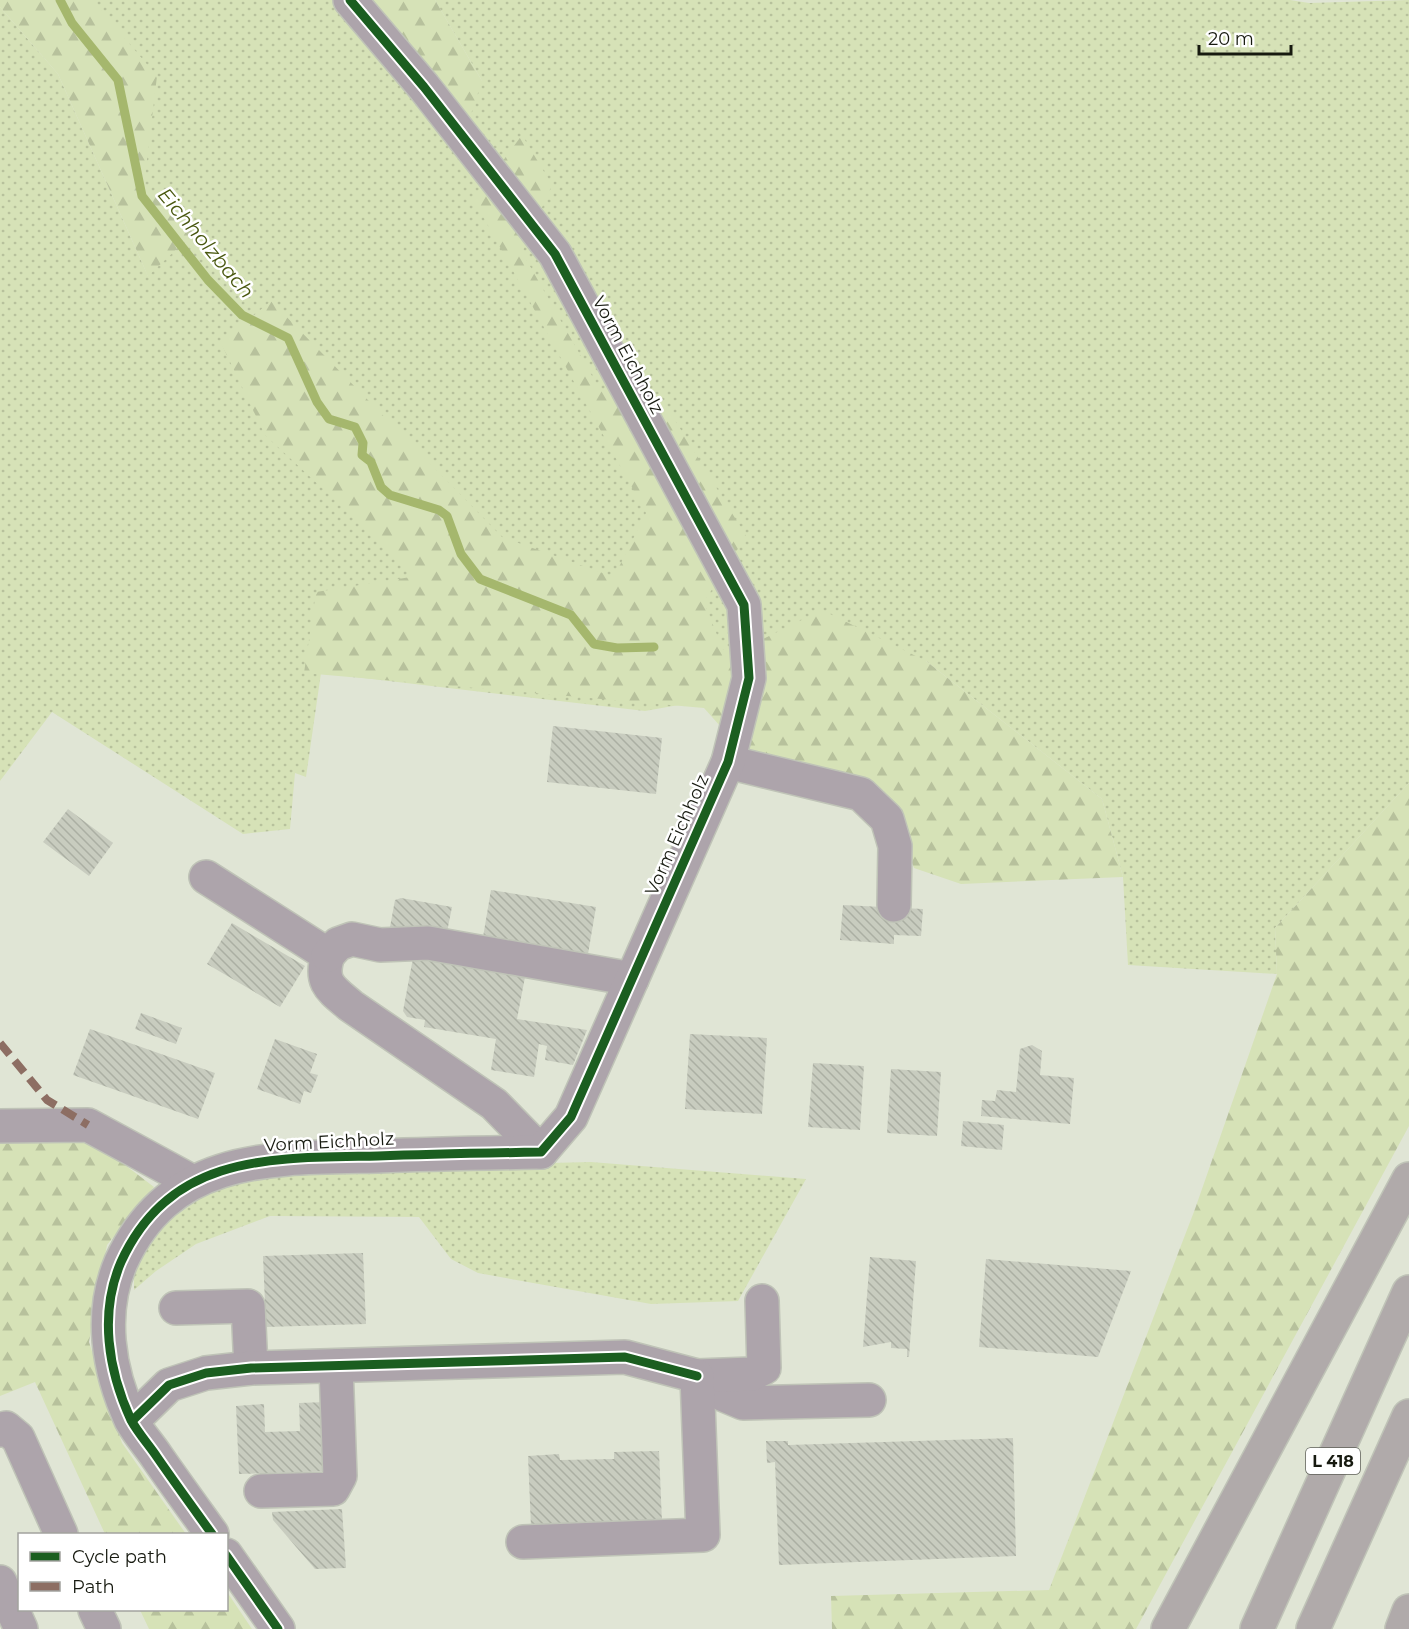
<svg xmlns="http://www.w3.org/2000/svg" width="1409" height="1629" font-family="Montserrat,sans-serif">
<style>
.green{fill:url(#green-dots)}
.forest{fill:url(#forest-firs)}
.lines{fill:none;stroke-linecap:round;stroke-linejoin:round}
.stream{stroke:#a5b76d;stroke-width:9}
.building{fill:url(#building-back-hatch)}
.minor-casing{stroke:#bfc3b7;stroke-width:36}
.highway-casing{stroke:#bfc3b7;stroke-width:36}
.minor{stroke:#ada4ab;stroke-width:33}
.highway{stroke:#b0aaaa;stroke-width:33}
.quiet{stroke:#8d6e63;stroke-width:8;stroke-dasharray:15 8;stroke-linecap:butt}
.cycleway-casing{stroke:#fff;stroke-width:13}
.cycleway{stroke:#1b5e20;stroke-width:9}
.labels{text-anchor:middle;stroke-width:5;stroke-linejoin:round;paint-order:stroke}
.shield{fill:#fff;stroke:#5d5f58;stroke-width:1.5}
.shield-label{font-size:16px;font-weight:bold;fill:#171a10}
.street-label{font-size:18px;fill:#171a10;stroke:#fff}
.water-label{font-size:20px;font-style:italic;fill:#49580f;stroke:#fff}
</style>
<defs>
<pattern id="green-dots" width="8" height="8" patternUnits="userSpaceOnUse" patternTransform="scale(1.5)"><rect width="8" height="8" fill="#d6e2b7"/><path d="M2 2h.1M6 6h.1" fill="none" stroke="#b7c19c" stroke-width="1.8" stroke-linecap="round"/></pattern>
<pattern id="forest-firs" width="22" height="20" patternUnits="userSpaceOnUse" patternTransform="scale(1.5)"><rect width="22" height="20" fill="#d6e2b7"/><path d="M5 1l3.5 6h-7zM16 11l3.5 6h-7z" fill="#b7c19c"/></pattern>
<pattern id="building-back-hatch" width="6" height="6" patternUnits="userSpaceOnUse" patternTransform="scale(1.5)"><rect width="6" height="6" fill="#c8ccbf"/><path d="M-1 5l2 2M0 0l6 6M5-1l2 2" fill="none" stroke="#abafa3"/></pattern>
</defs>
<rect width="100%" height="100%" fill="#e0e5d5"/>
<!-- green -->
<g class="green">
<polygon points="39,0 357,0 482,81 435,0 1290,0 1309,3 1409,0 1409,783 1275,928 1277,974 1128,965 1123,877 1102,799 926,661 645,711 321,673 306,777 295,773 290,829 243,834 52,712 0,781 0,7 58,74 148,276"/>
<polygon points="591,1162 806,1179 738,1301 651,1304 478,1273 451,1259 419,1217 270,1216 196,1244 156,1271 134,1290 134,1272 145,1247 169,1220 218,1186 271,1174 346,1168"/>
</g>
<!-- forest -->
<g class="forest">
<polygon points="0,0 92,0 157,76 144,185 197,230 148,276 58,74 0,7"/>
<polygon points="357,0 435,0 482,81 465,132"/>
<polygon points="522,135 552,185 522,252 600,390 662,399 746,536 704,602 723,650 755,643 822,610 926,661 1102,799 1123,877 961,884 914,868 883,790 745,754 704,708 304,673 316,592 417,576 265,435 221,343 271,301 502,537 614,577 646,513 474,200"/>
<polygon points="1409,783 1409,1126 1136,1629 832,1629 831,1596 1049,1590 1195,1209 1277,974 1275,928"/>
<polygon points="34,1133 100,1146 154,1187 107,1245 89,1342 122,1443 186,1534 105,1534 35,1382 0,1396 0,1136"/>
<polygon points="227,1592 252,1629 149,1629 140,1610 226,1610"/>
</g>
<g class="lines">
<!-- stream -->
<polyline class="stream" points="60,0 72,23 118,80 142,196 208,280 242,315 288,338 317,402 329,419 355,427 363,443 362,455 371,462 381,487 390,495 439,510 447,516 461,554 480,579 571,615 594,644 617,648 654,647"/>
</g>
<!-- building -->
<g class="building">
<polygon points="553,726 662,738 656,794 547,782"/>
<polygon points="68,809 113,843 89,876 43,842"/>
<polygon points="491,890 596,907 587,960 482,943"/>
<polygon points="401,898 452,907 446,937 390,927 395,900"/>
<polygon points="843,905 923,909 921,936 894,935 894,944 840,940"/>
<polygon points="232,923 305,966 280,1007 207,964"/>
<polygon points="413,958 525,977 517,1019 587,1030 573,1065 545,1060 547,1046 539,1044 534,1077 491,1070 496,1039 424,1027 425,1020 407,1017 403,1011"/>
<polygon points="141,1013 182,1028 176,1044 135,1029"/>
<polygon points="90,1029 215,1073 198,1119 73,1075"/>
<polygon points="690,1034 767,1038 762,1114 685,1109"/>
<polygon points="275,1039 317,1054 310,1073 318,1075 311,1093 304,1091 300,1104 257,1089"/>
<polygon points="1032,1045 1042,1051 1040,1075 1074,1078 1070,1124 981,1116 982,1100 995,1101 997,1090 1016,1092 1020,1049"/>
<polygon points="813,1063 864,1066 860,1130 808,1127"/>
<polygon points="891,1069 941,1072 937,1136 887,1133"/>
<polygon points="963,1121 1004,1125 1002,1150 961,1146"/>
<polygon points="363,1253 366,1324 266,1327 263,1256"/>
<polygon points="870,1257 916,1261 909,1357 907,1357 907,1349 891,1348 891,1342 863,1347"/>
<polygon points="986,1259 1131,1271 1098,1357 979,1347"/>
<polygon points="326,1402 329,1471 239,1474 236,1406 264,1404 265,1432 300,1431 299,1403"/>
<polygon points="1013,1438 1016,1556 779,1565 775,1462 767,1463 766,1441 788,1441 788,1445"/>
<polygon points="659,1451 662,1522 531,1527 528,1456 559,1454 560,1460 614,1459 614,1452"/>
<polygon points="342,1509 346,1568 315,1569 273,1520 272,1512"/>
</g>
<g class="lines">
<!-- minor casing -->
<g class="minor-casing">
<g id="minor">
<polyline points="728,762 861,794 887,819 895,846 894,905"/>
<path d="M206 877 328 955C319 983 331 989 351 1006L494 1104 541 1152"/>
<polyline points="328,955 338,944 352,939 380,945 428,943 632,979"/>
<polyline points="0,1126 88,1125 193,1182"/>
<polyline points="176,1308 248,1306 251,1368"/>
<polyline points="697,1376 724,1395 743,1403 869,1400"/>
<polyline points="132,1421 169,1385 206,1373 251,1368 625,1357 697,1376 752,1374 764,1368 762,1301"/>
<polyline points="0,1430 6,1428 18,1438 61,1534"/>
<polyline points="261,1491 333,1489 340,1476 336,1366"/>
<path d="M212 1534C194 1509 175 1483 157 1457 149 1445 138 1433 131 1420 108 1370 99 1313 121 1262 171 1152 275 1158 378 1156 433 1154 487 1153 541 1152L571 1117 728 762 749 678 744 605 555 254 424 87 350 0"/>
<polyline points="523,1542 703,1535 697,1376"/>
<polyline points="226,1555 278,1629"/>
<polyline points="0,1582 21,1629"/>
<polyline points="95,1610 104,1629"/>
</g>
</g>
<!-- highway casing -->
<g class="highway-casing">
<g id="highway">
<polyline points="1168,1629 1409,1179"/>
<polyline points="1257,1629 1409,1292"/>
<polyline points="1313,1629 1409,1416"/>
<polyline points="1402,1629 1409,1611"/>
</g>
</g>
<!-- minor -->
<use href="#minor" class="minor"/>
<!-- highway -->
<use href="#highway" class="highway"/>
<!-- quiet -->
<polyline class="quiet" points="0,1043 47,1100 88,1125"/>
<!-- cycleway casing -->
<g class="cycleway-casing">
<g id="cycleway">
<polyline points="132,1421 169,1385 206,1373 251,1368 625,1357 697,1376"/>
<path d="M212 1534C194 1509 175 1483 157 1457 149 1445 138 1433 131 1420 108 1370 99 1313 121 1262 171 1152 275 1158 378 1156 433 1154 487 1153 541 1152L571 1117 728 762 749 678 744 605 555 254 424 87 350 0"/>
<polyline points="226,1555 278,1629"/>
</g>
</g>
<!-- cycleway -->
<use href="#cycleway" class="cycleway"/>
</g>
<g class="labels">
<!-- shield labels -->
<rect class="shield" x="1306" y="1448" width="54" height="26" rx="4.5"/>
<g class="shield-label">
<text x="1333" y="1467">L 418</text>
</g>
<!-- street labels -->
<g class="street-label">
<text transform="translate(628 355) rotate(62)" y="6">Vorm Eichholz</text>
<text transform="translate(677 835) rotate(-66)" y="6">Vorm Eichholz</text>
<text transform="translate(329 1142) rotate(-3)" y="6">Vorm Eichholz</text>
</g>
<!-- water labels -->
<g class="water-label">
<text transform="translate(206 243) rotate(50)" y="7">Eichholzbach</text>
</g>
</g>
<!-- legend -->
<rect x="18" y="1533" width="210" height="78" fill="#ffffff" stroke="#a2a39f" stroke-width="1.5"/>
<rect x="30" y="1552" width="30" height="9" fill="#1b5e20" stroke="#a2a39f" stroke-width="1.5"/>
<text x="72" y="1563" font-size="18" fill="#171a10">Cycle path</text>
<rect x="30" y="1582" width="30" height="9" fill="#8d6e63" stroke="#a2a39f" stroke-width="1.5"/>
<text x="72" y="1593" font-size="18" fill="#171a10">Path</text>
<!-- scale -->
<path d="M1199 45v9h92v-9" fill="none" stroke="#171a10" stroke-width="3"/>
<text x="1208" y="45" font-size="18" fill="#171a10" stroke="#ffffff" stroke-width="4.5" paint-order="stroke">20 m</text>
</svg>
